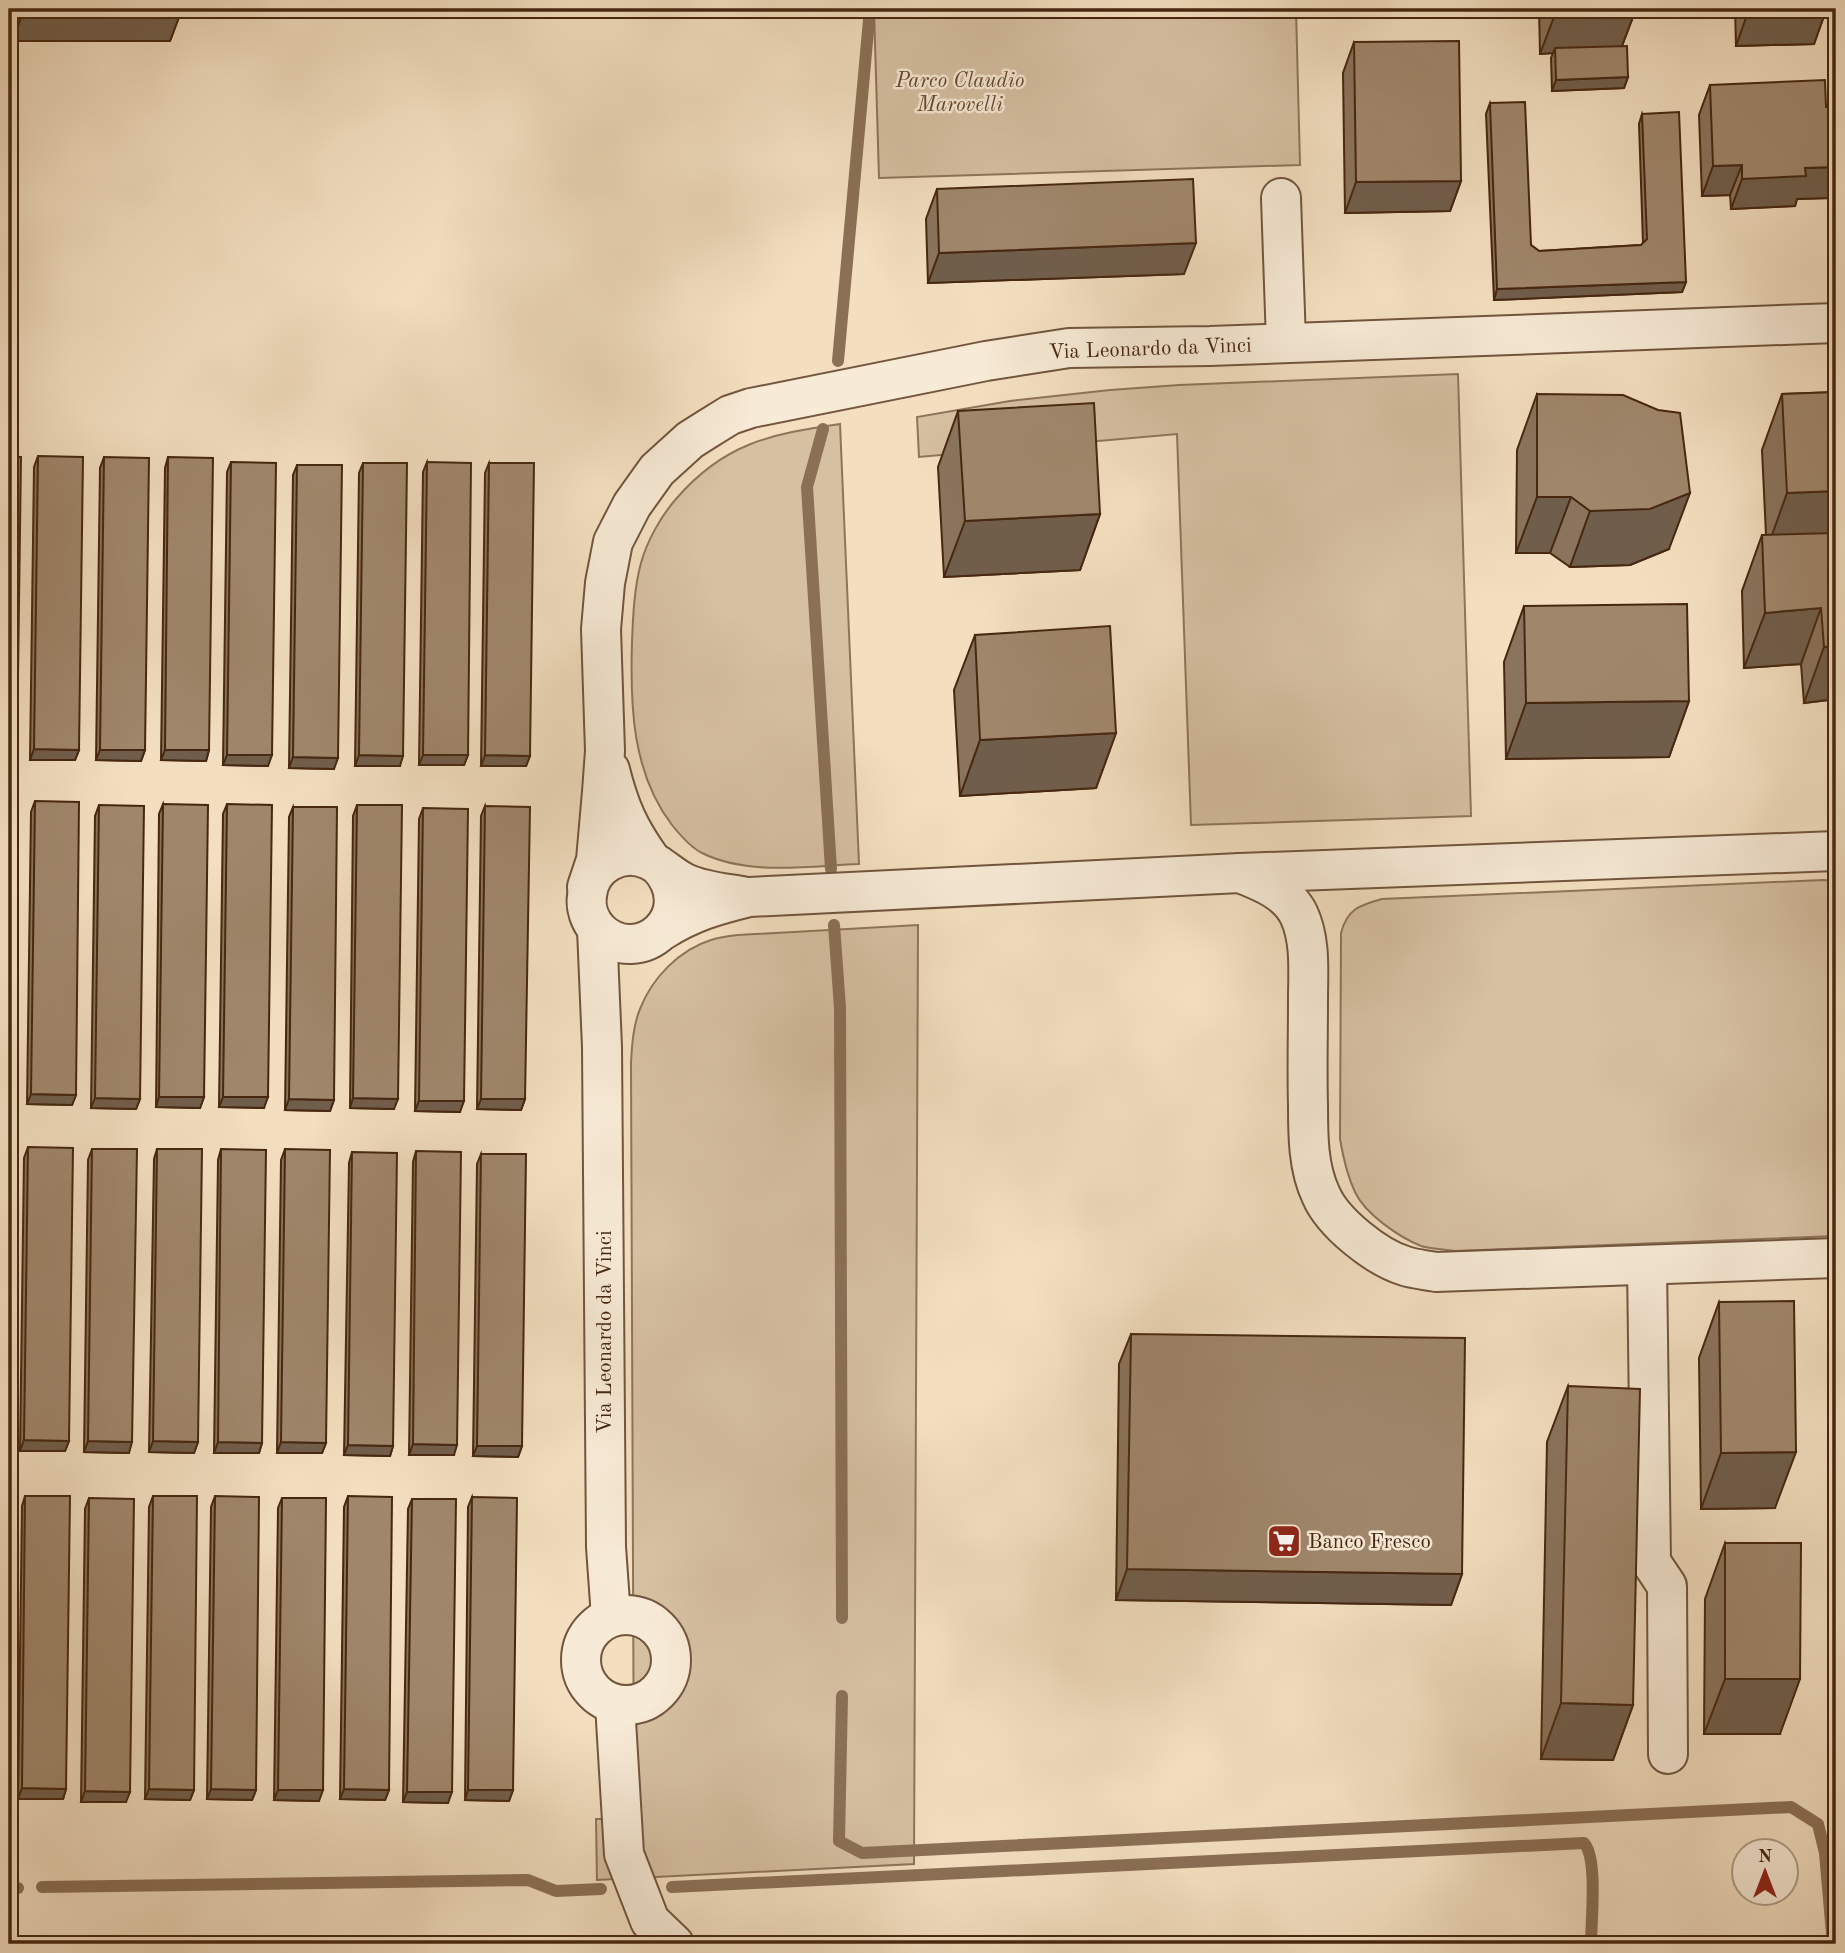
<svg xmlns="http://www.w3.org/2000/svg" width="1845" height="1953" font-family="'Old Standard TT',serif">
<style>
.green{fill:#d6c0a2;stroke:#8e7459;stroke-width:2}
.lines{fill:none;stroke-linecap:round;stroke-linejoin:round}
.stream{stroke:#8b7056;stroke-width:12}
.minor-casing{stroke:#72553c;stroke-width:42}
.minor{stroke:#f7ead6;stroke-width:38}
.wall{fill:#8a745d;stroke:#472710;stroke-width:2}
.shaded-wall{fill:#705e4c;stroke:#472710;stroke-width:2}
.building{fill:#a0876c;stroke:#472710;stroke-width:2}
.labels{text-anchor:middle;stroke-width:5;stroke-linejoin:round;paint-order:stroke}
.park-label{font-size:21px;font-style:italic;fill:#64462d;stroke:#f7ead6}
.street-label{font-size:21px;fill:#472710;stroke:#f7ead6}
.poi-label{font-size:21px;fill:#472710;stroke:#f7ead6;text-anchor:start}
</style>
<rect width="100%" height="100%" fill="#f3dfc0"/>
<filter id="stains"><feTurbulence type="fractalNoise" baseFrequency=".00286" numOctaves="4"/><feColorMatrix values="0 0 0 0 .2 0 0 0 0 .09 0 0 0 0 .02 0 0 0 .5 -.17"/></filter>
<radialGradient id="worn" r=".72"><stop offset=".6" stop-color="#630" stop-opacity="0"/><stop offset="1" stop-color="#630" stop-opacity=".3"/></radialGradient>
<!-- green -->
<g class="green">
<polygon points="874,9 1296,9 1300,165 879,178"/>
<polygon points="1458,374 1471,816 1191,825 1177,434 919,457 917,417 1010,401 1110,390 1179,385"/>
<path d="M840 424 859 864C809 866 749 876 702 853 690 847 680 835 672 825 632 773 630 705 632 642 633 616 634 589 641 563 647 541 661 516 676 499 724 443 771 434 840 424Z"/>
<path d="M1823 880 1836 881V1236L1454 1251C1443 1249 1431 1249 1421 1246 1399 1237 1365 1214 1355 1192 1347 1175 1343 1157 1340 1139L1341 933C1347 909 1360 905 1382 899Z"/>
<path d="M918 925 914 1864 597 1880 596 1819H634L631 1063C632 1045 633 1026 640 1009 652 978 679 950 711 940 720 937 729 936 738 935Z"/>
</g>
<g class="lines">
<!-- stream -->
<g class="stream">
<polyline points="838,361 870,9"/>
<polyline points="823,429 807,487 831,869"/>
<polyline points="834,925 840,1008 842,1618"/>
<polyline points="842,1696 839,1841 862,1853 1791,1807 1818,1824 1825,1853 1832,1934"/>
<polyline points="42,1887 528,1880 556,1891 601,1889"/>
<path d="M672 1887 1584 1843C1598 1858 1591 1922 1591 1944"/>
<polyline points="9,1888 18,1888"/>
</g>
<!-- minor casing -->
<g class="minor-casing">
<g id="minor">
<polyline points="1281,198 1286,342"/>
<path d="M610 770C619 807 629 829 651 860"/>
<path d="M1836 851 1240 873C1263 882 1288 892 1299 915 1311 941 1308 972 1308 999 1308 1035 1307 1070 1308 1106 1308 1135 1308 1168 1321 1195 1333 1223 1376 1257 1405 1266 1414 1269 1426 1270 1436 1272L1836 1258"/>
<path d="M658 865C704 914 639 971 598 930 590 921 585 908 587 896 589 866 621 847 649 860 662 866 672 877 685 883 702 891 724 893 742 896"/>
<polyline points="587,887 596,860 602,792 605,751 601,629 605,583 613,542 632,505 657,470 690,440 709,428 730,415 751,408 986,361 1069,348 1210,346 1836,323"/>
<polyline points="597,929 602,1047 606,1547 611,1617"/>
<path d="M663 930C692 912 716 905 749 897L1240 873"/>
<polyline points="1647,1265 1651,1562 1667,1586 1668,1754"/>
<circle cx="626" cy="1660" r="45"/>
<polyline points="615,1704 624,1854 650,1921 674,1944"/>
</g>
</g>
<!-- minor -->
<use href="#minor" class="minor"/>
</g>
<!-- wall -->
<g class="wall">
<polygon points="13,9 182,9 170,41 13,41"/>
<polygon points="1539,9 1636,9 1622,46 1628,77 1624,88 1552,91 1551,58 1553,53 1540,54"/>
<polygon points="1735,9 1825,9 1825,13 1814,44 1736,46"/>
<polygon points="1354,42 1461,181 1450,211 1345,213 1343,73"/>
<polygon points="1710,85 1826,107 1836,106 1836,179 1830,198 1797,199 1795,206 1731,209 1730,195 1702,196 1699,115"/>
<polygon points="1490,103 1531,245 1539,251 1641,245 1643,243 1639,124 1642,114 1686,282 1682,292 1494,300 1486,114"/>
<polygon points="937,189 1184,274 928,283 926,219"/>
<polygon points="1836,392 1836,699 1804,703 1801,664 1744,668 1742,591 1762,535 1766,535 1762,450 1782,394"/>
<polygon points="1537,394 1669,549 1630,565 1570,567 1550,553 1516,553 1517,450"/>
<polygon points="958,411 1100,514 1080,570 944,577 938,467"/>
<polygon points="38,456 79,750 75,760 30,760 34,467"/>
<polygon points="104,457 145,750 141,761 96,760 100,468"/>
<polygon points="168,457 209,750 206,761 161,760 165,468"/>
<polygon points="231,462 268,766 223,765 227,472"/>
<polygon points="427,462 468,755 464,765 419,765 423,472"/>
<polygon points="363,463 400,766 355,766 359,473"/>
<polygon points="489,463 530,756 526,766 481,766 485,473"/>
<polygon points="297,465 334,769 289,768 293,475"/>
<polygon points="1524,606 1689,701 1669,757 1506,759 1504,662"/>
<polygon points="975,635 1116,733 1096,788 960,796 954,690"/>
<polygon points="35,801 76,1095 72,1105 27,1104 31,812"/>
<polygon points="163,804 204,1097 200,1108 156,1107 159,814"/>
<polygon points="227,804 264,1108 219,1107 223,814"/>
<polygon points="99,805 140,1099 136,1109 91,1108 95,816"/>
<polygon points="357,805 394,1109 350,1108 353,816"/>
<polygon points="485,806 525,1099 521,1110 477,1109 481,816"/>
<polygon points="293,807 334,1100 330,1111 285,1110 289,817"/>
<polygon points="423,808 460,1112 415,1111 419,819"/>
<polygon points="28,1147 69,1441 65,1451 20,1451 24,1158"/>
<polygon points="92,1149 129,1453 84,1452 88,1160"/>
<polygon points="157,1149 198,1442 194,1453 149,1452 154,1159"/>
<polygon points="221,1149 262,1443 259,1453 214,1453 218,1160"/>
<polygon points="285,1149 326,1443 322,1453 277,1453 281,1160"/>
<polygon points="416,1151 454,1455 409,1455 413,1162"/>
<polygon points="352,1152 393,1446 390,1456 344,1455 349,1163"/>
<polygon points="481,1154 522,1446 518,1457 473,1456 477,1164"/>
<polygon points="1719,1302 1775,1508 1701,1509 1699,1358"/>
<polygon points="1131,1334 1462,1574 1451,1605 1116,1600 1119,1364"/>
<polygon points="1568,1386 1633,1705 1613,1760 1541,1759 1547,1442"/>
<polygon points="25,1496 66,1789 63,1799 18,1799 22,1506"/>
<polygon points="153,1496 194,1790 190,1800 145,1799 149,1507"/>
<polygon points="215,1496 256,1790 252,1800 207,1799 211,1507"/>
<polygon points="348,1496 389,1790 385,1800 340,1799 344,1507"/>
<polygon points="472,1497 513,1790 509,1801 465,1800 468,1507"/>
<polygon points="89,1498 126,1802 81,1802 85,1509"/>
<polygon points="282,1498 319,1801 274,1800 278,1508"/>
<polygon points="412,1499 448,1803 403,1802 408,1509"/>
<polygon points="1725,1543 1780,1734 1704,1734 1705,1599"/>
</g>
<!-- shaded-wall -->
<g class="shaded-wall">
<polygon points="24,9 182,9 170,41 13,41"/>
<polygon points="1557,9 1636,9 1620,51 1555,48 1553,53 1540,54"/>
<polygon points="1825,13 1814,44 1736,46 1747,15"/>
<polygon points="1628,77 1624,88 1552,91 1556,80"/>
<polygon points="1742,165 1730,195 1702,196 1713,166"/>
<polygon points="1836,167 1836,179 1830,198 1797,199 1795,206 1731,209 1742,179 1805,168"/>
<polygon points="1461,181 1450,211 1345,213 1356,182"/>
<polygon points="1196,243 1184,274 928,283 939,253"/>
<polygon points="1686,282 1682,292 1494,300 1497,289"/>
<polygon points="1836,491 1836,546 1767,549 1787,493"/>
<polygon points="1690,493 1669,549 1630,565 1570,567 1590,511"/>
<polygon points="1537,497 1571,497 1550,553 1516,553"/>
<polygon points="1100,514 1080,570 944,577 965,521"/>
<polygon points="1821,608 1801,664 1744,668 1765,613"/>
<polygon points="1836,646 1836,699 1804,703 1824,647"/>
<polygon points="1689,701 1669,757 1506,759 1526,703"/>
<polygon points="1116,733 1096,788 960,796 980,740"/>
<polygon points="34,749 79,750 75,760 30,760"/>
<polygon points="9,750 17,750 13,760 9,760"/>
<polygon points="100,750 145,750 141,761 96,760"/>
<polygon points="165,750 209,750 206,761 161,760"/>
<polygon points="227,755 272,755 268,766 223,765"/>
<polygon points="359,755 403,756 400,766 355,766"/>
<polygon points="423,755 468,755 464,765 419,765"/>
<polygon points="485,755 530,756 526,766 481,766"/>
<polygon points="293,757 338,758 334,769 289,768"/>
<polygon points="31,1094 76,1095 72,1105 27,1104"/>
<polygon points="159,1097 204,1097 200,1108 156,1107"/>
<polygon points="223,1097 268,1097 264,1108 219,1107"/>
<polygon points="95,1098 140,1099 136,1109 91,1108"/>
<polygon points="353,1098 398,1099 394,1109 350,1108"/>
<polygon points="289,1099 334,1100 330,1111 285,1110"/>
<polygon points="481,1099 525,1099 521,1110 477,1109"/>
<polygon points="419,1101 464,1101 460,1112 415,1111"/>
<polygon points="24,1440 69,1441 65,1451 20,1451"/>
<polygon points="88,1441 132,1442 129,1453 84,1452"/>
<polygon points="153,1441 198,1442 194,1453 149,1452"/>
<polygon points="218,1442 262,1443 259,1453 214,1453"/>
<polygon points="281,1442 326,1443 322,1453 277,1453"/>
<polygon points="413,1444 457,1445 454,1455 409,1455"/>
<polygon points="348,1445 393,1446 390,1456 344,1455"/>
<polygon points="477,1446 522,1446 518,1457 473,1456"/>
<polygon points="1796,1452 1775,1508 1701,1509 1721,1453"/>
<polygon points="1127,1569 1462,1574 1451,1605 1116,1600"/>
<polygon points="1725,1679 1800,1679 1780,1734 1704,1734"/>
<polygon points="1561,1703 1633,1705 1613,1760 1541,1759"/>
<polygon points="22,1788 66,1789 63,1799 18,1799"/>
<polygon points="149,1789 194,1790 190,1800 145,1799"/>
<polygon points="211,1789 256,1790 252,1800 207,1799"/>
<polygon points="344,1789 389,1790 385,1800 340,1799"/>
<polygon points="278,1790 323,1790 319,1801 274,1800"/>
<polygon points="468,1790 513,1790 509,1801 465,1800"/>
<polygon points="85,1791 130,1792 126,1802 81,1802"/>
<polygon points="407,1792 452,1792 448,1803 403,1802"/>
</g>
<!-- building -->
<g class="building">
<polygon points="1747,9 1825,9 1825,13 1747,15"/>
<polygon points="1459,41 1461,181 1356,182 1354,42"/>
<polygon points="1627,46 1628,77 1556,80 1555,48"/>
<polygon points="1825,80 1826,107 1836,106 1836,167 1805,168 1806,176 1742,179 1742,165 1713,166 1710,85"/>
<polygon points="1525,102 1531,245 1539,251 1641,245 1647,239 1642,114 1679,112 1686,282 1497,289 1490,103"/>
<polygon points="1193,179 1196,243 939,253 937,189"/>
<polygon points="1836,392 1836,491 1787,493 1782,394"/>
<polygon points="1537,394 1623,395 1658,410 1680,413 1690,493 1650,509 1590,511 1571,497 1537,497"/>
<polygon points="1094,403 1100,514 965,521 958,411"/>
<polygon points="38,456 83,457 79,750 34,749"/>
<polygon points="9,457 21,457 17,750 9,750"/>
<polygon points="104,457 149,458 145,750 100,750"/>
<polygon points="168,457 213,458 209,750 165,750"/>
<polygon points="231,462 276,463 272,755 227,755"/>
<polygon points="427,462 471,463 468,755 423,755"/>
<polygon points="363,463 407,463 403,756 359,755"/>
<polygon points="489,463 534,463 530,756 485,755"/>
<polygon points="297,465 342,465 338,758 293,757"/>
<polygon points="1836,533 1836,646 1824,647 1821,608 1765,613 1762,535"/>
<polygon points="1687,604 1689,701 1526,703 1524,606"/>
<polygon points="1110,626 1116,733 980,740 975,635"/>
<polygon points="9,801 13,801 9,1094"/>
<polygon points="35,801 79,802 76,1095 31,1094"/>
<polygon points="163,804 208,805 204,1097 159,1097"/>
<polygon points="227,804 272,805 268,1097 223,1097"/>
<polygon points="99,805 144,806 140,1099 95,1098"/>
<polygon points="357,805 402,805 398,1099 353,1098"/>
<polygon points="485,806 530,807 525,1099 481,1099"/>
<polygon points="293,807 337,807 334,1100 289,1099"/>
<polygon points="423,808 468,809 464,1101 419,1101"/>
<polygon points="28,1147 73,1148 69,1441 24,1440"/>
<polygon points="92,1149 137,1149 132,1442 88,1441"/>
<polygon points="157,1149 202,1149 198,1442 153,1441"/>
<polygon points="221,1149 266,1150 262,1443 218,1442"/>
<polygon points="285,1149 330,1150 326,1443 281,1442"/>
<polygon points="416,1151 461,1152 457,1445 413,1444"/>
<polygon points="352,1152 397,1153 393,1446 348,1445"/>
<polygon points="481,1154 526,1154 522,1446 477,1446"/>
<polygon points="1794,1301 1796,1452 1721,1453 1719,1302"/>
<polygon points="1131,1334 1465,1338 1462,1574 1127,1569"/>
<polygon points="1568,1386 1640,1389 1633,1705 1561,1703"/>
<polygon points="25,1496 70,1496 66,1789 22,1788"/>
<polygon points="153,1496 197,1496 194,1790 149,1789"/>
<polygon points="215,1496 259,1497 256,1790 211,1789"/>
<polygon points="348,1496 392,1497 389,1790 344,1789"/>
<polygon points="472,1497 517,1498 513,1790 468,1790"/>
<polygon points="89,1498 134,1499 130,1792 85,1791"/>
<polygon points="282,1498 326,1498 323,1790 278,1790"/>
<polygon points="412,1499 456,1499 452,1792 407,1792"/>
<polygon points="1725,1543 1801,1543 1800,1679 1725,1679"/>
</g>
<!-- icons -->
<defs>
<g id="supermarket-square" transform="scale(1.75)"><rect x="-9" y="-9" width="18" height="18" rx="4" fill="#8f2418" stroke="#f7ead6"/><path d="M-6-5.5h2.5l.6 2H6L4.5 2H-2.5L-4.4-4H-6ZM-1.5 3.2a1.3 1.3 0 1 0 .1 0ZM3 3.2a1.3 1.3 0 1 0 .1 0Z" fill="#fff"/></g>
</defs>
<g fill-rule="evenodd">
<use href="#supermarket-square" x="1284" y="1541"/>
</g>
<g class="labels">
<!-- park labels -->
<g class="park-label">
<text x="960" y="87">Parco Claudio<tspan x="960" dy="24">Marovelli</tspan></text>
</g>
<!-- street labels -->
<g class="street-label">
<text transform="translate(1150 348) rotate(-2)" y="7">Via Leonardo da Vinci</text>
<text transform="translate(604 1332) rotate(-90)" y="7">Via Leonardo da Vinci</text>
</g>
<!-- poi labels -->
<g class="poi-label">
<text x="1308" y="1548">Banco Fresco</text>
</g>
</g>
<!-- margin -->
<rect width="1845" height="1953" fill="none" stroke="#f3dfc0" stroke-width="35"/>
<rect x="10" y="10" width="1824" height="1932" fill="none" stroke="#472710" stroke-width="3.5"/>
<rect x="18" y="18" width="1810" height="1918" fill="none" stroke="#472710" stroke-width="2"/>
<!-- north arrow -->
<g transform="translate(1765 1872)"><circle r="33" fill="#f7ead6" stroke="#b19c87" stroke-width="2"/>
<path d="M0-5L12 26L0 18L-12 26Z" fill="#8f2418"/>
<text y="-10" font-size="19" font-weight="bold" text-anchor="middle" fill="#472710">N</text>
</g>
<rect width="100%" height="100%" filter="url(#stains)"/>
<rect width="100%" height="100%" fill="url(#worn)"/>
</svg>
